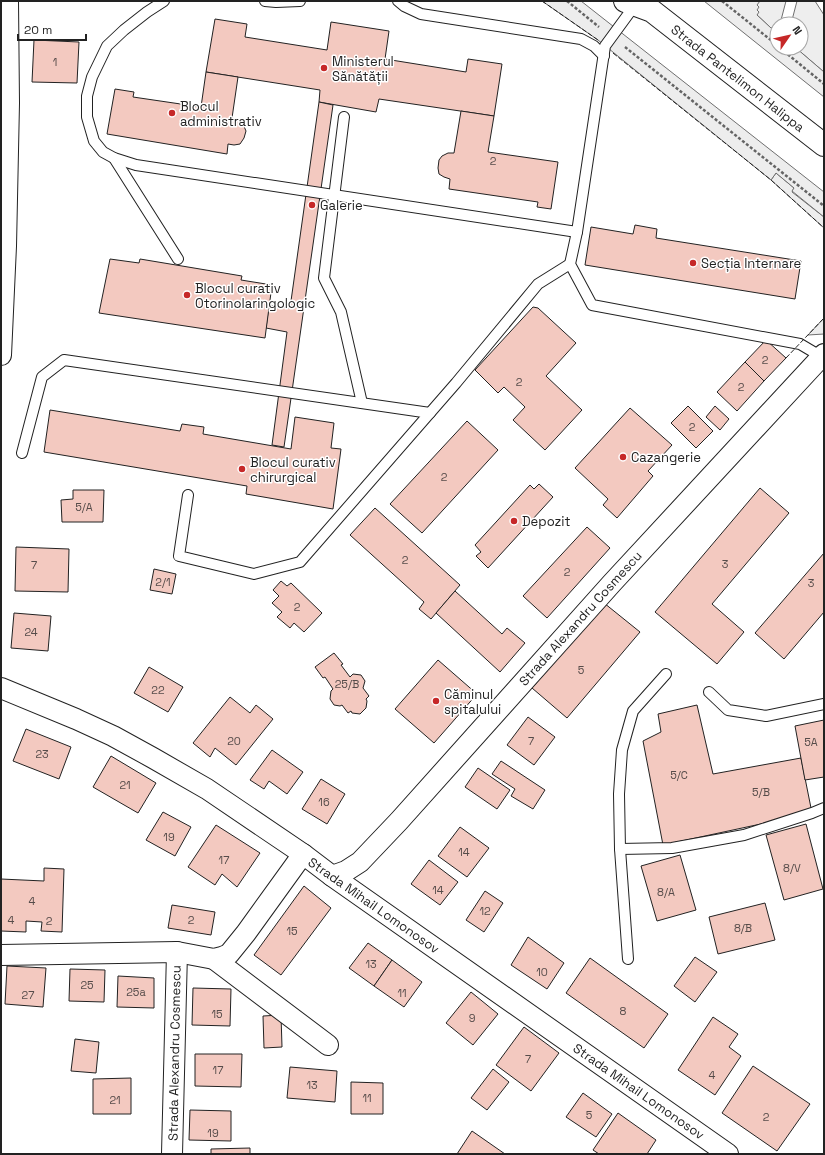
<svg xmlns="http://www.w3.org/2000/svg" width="825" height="1155" font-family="'Space Grotesk',sans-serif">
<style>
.green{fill:#eee;stroke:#6f6f6f}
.parking{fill:#ededed;stroke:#6f6f6f}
.building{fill:#f3c9c0;stroke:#222}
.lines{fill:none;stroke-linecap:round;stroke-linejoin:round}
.lane-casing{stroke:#222;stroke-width:12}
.street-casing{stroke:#222;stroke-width:22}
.primary-casing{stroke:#222;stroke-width:24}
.path{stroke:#646464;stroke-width:2.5;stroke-dasharray:3 2;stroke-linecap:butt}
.lane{stroke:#fff;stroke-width:10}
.street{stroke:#fff;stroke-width:20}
.primary{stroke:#fff;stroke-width:22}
.fence{stroke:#222;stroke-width:1;stroke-dasharray:5 2;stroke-linecap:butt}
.poi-dot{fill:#c62828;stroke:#fff;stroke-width:1.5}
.labels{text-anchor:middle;stroke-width:3;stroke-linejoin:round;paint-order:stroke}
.number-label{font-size:11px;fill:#564c4a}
.poi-label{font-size:13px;fill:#222;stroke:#fff;text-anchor:start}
.street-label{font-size:13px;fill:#222;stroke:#fff}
</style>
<rect width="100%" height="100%" fill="#fff"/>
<!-- green -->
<g class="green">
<polygon points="760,1 786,1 780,24 777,24 777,28 771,28 757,15 756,5"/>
<polygon points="797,1 815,1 824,15 824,72 796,48 801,48 801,24 791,24"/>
<polygon points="776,173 794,188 792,192 824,217 824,228 771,180"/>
</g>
<!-- parking -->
<g class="parking">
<polygon points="542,1 581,1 824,192 824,217 792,191 794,188 776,173 771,180 598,40"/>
<polygon points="704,1 760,1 757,5 759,7 757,10 759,12 757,15 771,28 777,28 777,48 796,48 824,72 824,97"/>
<polygon points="824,318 824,334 808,335"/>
</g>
<!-- building -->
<g class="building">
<polygon points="215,19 247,24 245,37 327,50 331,22 389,31 385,59 466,72 468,59 502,64 494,116 379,99 376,112 319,102 320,90 206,72"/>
<polygon points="34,40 79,42 77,83 32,82"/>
<polygon points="206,72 238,77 232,118 239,120 243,124 246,131 244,138 240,144 234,145 228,144 227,154 107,134 115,89 134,92 133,97 201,107"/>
<polygon points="319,102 333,105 284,447 272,445 287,332 266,328 269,305 290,308"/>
<polygon points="461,111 494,116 488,152 558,162 551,209 537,207 538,202 449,189 450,179 444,177 439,174 438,168 439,160 442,156 448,153 454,153"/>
<polygon points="635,225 657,229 656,238 801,261 795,299 585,265 591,227 633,234"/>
<polygon points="110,259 139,263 140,259 242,276 241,280 272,285 265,338 99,313"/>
<polygon points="533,307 538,308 576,343 546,376 582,410 545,450 513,420 525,407 504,387 498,393 475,370"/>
<polygon points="766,340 786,358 764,381 745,362"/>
<polygon points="745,362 764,381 737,411 717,392"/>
<polygon points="688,406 713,431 696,448 671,423"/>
<polygon points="715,406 729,419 720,430 706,417"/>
<polygon points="630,408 672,445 648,471 653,476 617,518 603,505 608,499 575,468"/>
<polygon points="50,410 180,431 182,424 204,427 203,434 291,449 295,417 334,423 331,448 341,449 333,509 246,494 247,486 44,452"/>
<polygon points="467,421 498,450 422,533 390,504"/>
<polygon points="539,484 553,497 488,568 476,556 481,552 475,545 530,485 534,489"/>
<polygon points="760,488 789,513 712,604 744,632 717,664 655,612"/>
<polygon points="73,490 104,490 103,522 62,522 61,500 73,499"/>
<polygon points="375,508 460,585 431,619 419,609 424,602 350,535"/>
<polygon points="587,527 610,548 547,618 523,596"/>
<polygon points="16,547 69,549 68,592 15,591"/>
<polygon points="824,553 824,612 784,659 755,633"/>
<polygon points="154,569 176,574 172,594 150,590"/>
<polygon points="281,581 287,586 291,583 322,613 304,632 294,623 290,628 277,617 282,612 272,603 279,596 273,590"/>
<polygon points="455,591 502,634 507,628 525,643 500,672 436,613"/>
<polygon points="604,603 640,632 567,718 532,688"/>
<polygon points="14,613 51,616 48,651 11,648"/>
<polygon points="334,653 343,664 341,665 350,677 353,674 361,675 365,681 363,688 369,696 366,699 367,701 366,708 360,714 352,713 351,711 348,713 342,705 340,706 334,705 330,699 331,691 333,689 325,677 323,678 315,667"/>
<polygon points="438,660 477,694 434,743 395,709"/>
<polygon points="149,667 183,687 168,712 134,693"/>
<polygon points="230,697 250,713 256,705 273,719 236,765 215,748 210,757 193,743"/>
<polygon points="697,705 713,774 801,758 812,813 663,845 643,741 661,732 658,714"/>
<polygon points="528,717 555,737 534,765 507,745"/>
<polygon points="824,720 824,777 805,780 795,726"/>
<polygon points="26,729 71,747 59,779 13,761"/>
<polygon points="272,750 303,772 287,794 269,781 264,789 250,780"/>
<polygon points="111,756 156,783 138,813 93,787"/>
<polygon points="501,761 545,790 533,809 511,796 515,789 492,774"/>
<polygon points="478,768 510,790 497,809 465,787"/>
<polygon points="321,779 345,794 327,824 302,809"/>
<polygon points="163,812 191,827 175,856 146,840"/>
<polygon points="806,824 823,889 784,900 766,835"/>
<polygon points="216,825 260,853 237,887 222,874 215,885 188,867"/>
<polygon points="460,827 489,848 467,877 438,856"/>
<polygon points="680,855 696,910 657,921 641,866"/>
<polygon points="429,860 458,882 440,905 411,884"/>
<polygon points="44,868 64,869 62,932 41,931 42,922 26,921 26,932 1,931 1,879 44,881"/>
<polygon points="304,886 331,908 281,975 254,955"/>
<polygon points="485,891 503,903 484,932 466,920"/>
<polygon points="765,903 775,940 718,954 709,917"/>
<polygon points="172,905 215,912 211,935 168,928"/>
<polygon points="528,937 564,963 547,989 511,965"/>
<polygon points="368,943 392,960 374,986 349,968"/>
<polygon points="695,957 717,972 695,1002 674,986"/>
<polygon points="590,958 668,1014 644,1048 566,993"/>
<polygon points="392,960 422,982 404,1007 374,986"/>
<polygon points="7,966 46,968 43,1007 5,1004"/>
<polygon points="70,969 105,970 104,1002 69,1001"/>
<polygon points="118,976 154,978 154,1008 117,1007"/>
<polygon points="193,988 231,989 230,1026 192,1025"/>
<polygon points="471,992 498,1014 473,1045 446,1023"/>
<polygon points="281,1015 282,1047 264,1048 263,1016"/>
<polygon points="713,1017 738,1034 729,1047 741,1056 715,1095 678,1070"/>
<polygon points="524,1027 559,1053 531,1091 496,1065"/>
<polygon points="75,1039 99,1042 96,1073 71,1071"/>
<polygon points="195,1054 242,1054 241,1087 195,1086"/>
<polygon points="753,1066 810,1104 777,1151 722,1113"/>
<polygon points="290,1067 337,1071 335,1102 287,1098"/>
<polygon points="493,1069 509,1082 487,1110 471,1098"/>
<polygon points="131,1078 131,1114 93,1114 93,1079"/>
<polygon points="351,1082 383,1083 383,1114 351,1114"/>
<polygon points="583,1093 612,1114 596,1137 566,1117"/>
<polygon points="190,1110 231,1111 231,1141 189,1140"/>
<polygon points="618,1113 656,1140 647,1154 599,1154 593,1150"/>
<polygon points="472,1131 505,1154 457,1154"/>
<polygon points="250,1148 250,1154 211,1154 211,1149"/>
</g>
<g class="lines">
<!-- lane casing -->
<g class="lane-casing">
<g id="lane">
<polyline points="164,1 147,12 124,30 107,46 92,77 87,96 87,117 94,141 103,152 114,158 136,165 577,232"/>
<polyline points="265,1 276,2 300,1"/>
<polyline points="398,1 404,6 421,14 581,39 594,46 604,56"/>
<polyline points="635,5 605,46 577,232 570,264 592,305 800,344 822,357"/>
<polyline points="344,117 324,278 341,312 362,403"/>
<polyline points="114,158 178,259"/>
<polyline points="22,453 42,377 64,360 430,413"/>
<polyline points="188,495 179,556 254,574 300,562 456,383 538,284 570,264"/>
<polyline points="709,692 728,710 766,716 824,704"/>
<polyline points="620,849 672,848 744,835 812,813 824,808"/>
<polyline points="628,959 620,849 619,794 622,750 633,711 666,674"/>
</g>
</g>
<!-- street casing -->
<g class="street-casing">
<g id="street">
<polyline points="1,355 6,246 9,103 8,1"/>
<polyline points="1,688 76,719 113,736 153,758 207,789 303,854 332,876 728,1154"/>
<polyline points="332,876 346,871 360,862 399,821 612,583 824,354"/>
<polyline points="1,955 177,952 214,959 222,957 229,954 246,933 303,854"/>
<polyline points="214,959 328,1045"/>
<polyline points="172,1154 177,952"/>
</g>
</g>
<!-- primary casing -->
<g class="primary-casing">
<polyline id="primary" points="625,1 652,11 824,145"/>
</g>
<!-- path -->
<g class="path">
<polyline points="567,1 599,27"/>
<polyline points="722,1 777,45"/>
<polyline points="625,47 824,206"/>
<polyline points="780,48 824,84"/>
</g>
<!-- lane -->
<use href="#lane" class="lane"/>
<!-- street -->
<use href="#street" class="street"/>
<!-- primary -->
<use href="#primary" class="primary"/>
<!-- fence -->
<g class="fence">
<polyline points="542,1 598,40"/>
<polyline points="613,53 771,180 824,228"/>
<polyline points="786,358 824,318"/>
</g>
</g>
<!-- markers -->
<g class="poi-dot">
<circle cx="324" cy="68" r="4"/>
<circle cx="172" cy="113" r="4"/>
<circle cx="312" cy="205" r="4"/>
<circle cx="693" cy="263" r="4"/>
<circle cx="187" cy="295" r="4"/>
<circle cx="623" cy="457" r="4"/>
<circle cx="242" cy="469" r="4"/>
<circle cx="514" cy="521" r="4"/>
<circle cx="436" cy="701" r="4"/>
</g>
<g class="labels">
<!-- number labels -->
<g class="number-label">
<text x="55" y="66">1</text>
<text x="493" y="165">2</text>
<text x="765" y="364">2</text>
<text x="519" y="386">2</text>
<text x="741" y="391">2</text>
<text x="692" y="431">2</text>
<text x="444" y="481">2</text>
<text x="84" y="511">5/A</text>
<text x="405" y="564">2</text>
<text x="725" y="568">3</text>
<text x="34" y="569">7</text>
<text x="567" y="576">2</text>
<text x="163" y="586">2/1</text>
<text x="811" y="587">3</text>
<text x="297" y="611">2</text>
<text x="31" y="636">24</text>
<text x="581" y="674">5</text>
<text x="347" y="688">25/B</text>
<text x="158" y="694">22</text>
<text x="234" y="745">20</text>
<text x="531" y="745">7</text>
<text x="811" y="746">5A</text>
<text x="42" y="758">23</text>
<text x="679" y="779">5/C</text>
<text x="125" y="789">21</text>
<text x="761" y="796">5/B</text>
<text x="324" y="806">16</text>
<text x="169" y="841">19</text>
<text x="464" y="856">14</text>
<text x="224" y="864">17</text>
<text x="792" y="872">8/V</text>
<text x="438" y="894">14</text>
<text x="666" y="896">8/A</text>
<text x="32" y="905">4</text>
<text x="485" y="915">12</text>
<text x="11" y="924">4</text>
<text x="191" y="924">2</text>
<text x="49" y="925">2</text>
<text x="743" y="932">8/B</text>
<text x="292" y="935">15</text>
<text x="371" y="968">13</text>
<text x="542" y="976">10</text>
<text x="87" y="989">25</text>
<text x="136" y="996">25a</text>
<text x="402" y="997">11</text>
<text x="28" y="999">27</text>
<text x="623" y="1015">8</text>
<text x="217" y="1018">15</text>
<text x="472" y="1022">9</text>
<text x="528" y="1063">7</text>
<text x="218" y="1074">17</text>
<text x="712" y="1079">4</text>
<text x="312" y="1089">13</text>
<text x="367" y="1102">11</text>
<text x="115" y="1104">21</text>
<text x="589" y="1119">5</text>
<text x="766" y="1121">2</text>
<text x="213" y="1137">19</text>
</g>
<!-- poi labels -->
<g class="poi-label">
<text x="332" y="66">Ministerul<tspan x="332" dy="15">Sănătății</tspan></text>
<text x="180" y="111">Blocul<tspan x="180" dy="15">administrativ</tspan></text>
<text x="320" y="210">Galerie</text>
<text x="701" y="268">Secția Internare</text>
<text x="195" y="293">Blocul curativ<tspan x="195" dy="15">Otorinolaringologic</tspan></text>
<text x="631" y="462">Cazangerie</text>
<text x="250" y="467">Blocul curativ<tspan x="250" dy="15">chirurgical</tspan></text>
<text x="522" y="526">Depozit</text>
<text x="444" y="699">Căminul<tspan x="444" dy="15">spitalului</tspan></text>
</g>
<!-- street labels -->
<g class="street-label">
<text transform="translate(738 78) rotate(38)" y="5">Strada Pantelimon Halippa</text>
<text transform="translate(580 618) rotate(-48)" y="5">Strada Alexandru Cosmescu</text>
<text transform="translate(374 905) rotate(35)" y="5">Strada Mihail Lomonosov</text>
<text transform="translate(174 1053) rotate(-89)" y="5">Strada Alexandru Cosmescu</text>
<text transform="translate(639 1091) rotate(35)" y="5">Strada Mihail Lomonosov</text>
</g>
</g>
<!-- border -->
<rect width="825" height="1155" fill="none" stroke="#222222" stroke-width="4"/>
<!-- north arrow -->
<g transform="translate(789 36) rotate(56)"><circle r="19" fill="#ffffff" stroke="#a7a7a7"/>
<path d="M0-3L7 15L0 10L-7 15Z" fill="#c62828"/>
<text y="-6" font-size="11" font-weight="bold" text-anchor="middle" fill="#222222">N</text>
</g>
<!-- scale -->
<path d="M18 34v6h68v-6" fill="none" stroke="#222222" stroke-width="2"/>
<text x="24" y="34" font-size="12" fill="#222222" stroke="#ffffff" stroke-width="3" paint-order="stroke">20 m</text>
</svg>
